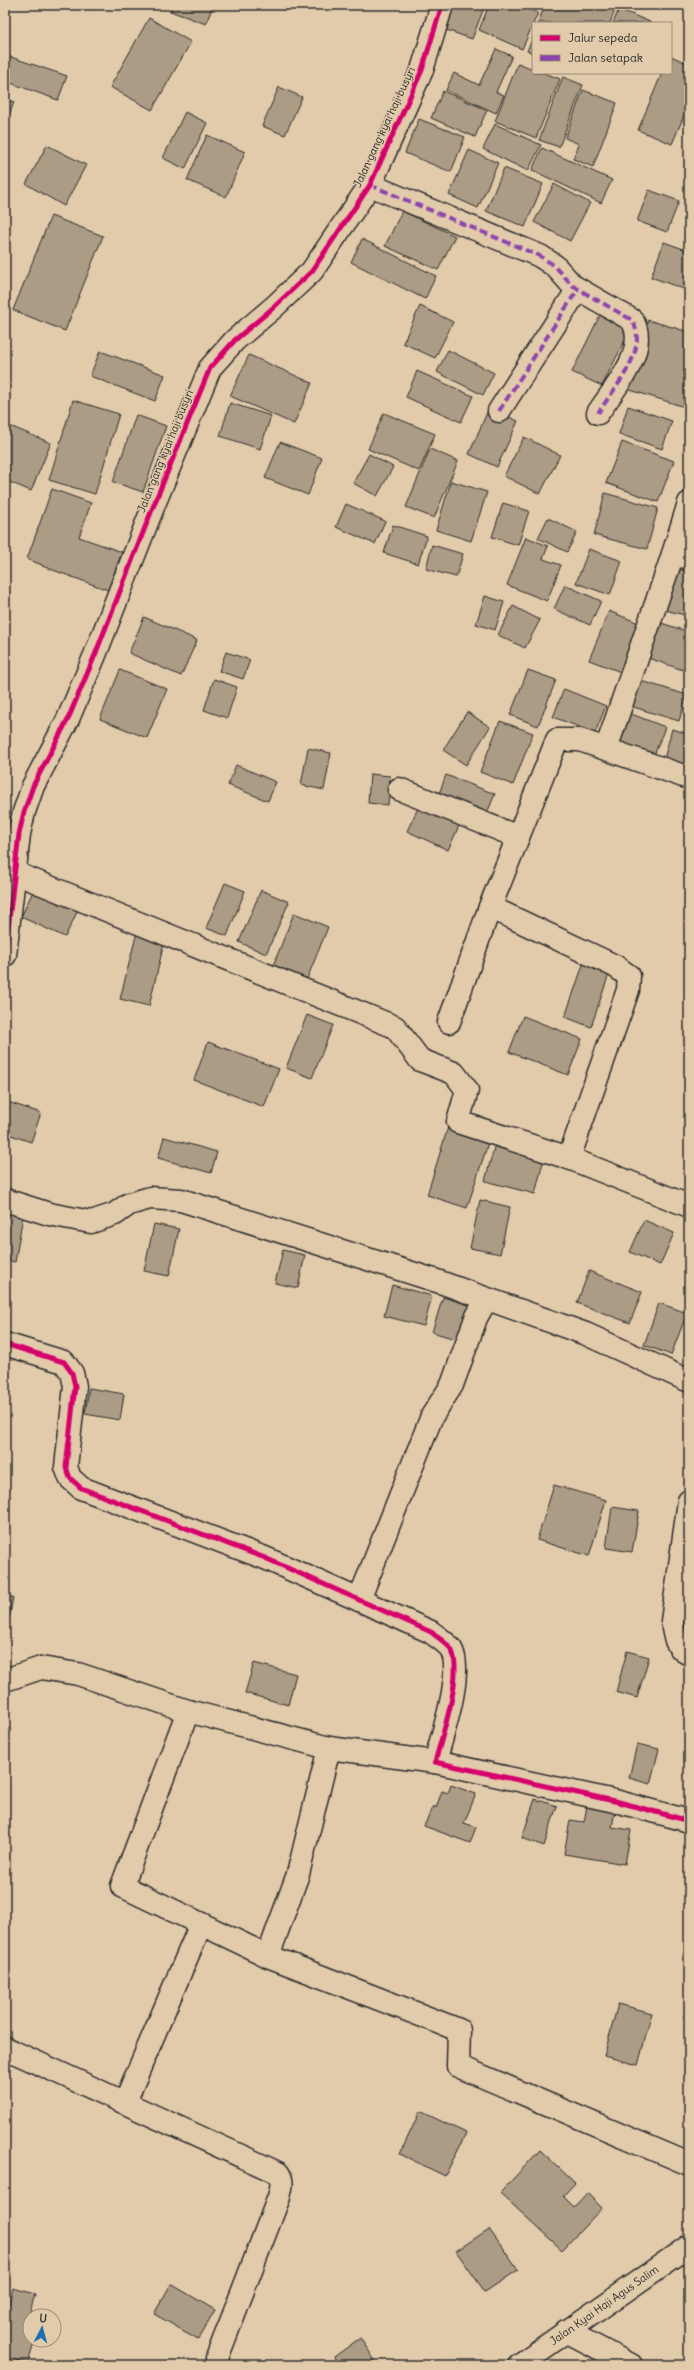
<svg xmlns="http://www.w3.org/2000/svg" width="694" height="2370" font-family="Delius,sans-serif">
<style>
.building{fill:#ac9c85;stroke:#2b2b2b}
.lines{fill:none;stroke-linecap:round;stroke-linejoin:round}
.minor-casing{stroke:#2b2b2b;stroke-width:25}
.minor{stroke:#e2cbab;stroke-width:22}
.quiet{stroke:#8e44ad;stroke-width:4;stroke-dasharray:8 4;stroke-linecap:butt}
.cycleway-casing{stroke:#e2cbab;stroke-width:8}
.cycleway{stroke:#d6006c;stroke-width:5}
.labels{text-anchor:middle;stroke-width:3;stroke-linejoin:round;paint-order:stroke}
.street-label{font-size:11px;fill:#2b2b2b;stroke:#e2cbab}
</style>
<rect width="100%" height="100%" fill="#e2cbab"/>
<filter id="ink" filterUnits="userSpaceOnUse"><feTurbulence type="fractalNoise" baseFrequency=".025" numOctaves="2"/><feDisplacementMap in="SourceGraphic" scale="8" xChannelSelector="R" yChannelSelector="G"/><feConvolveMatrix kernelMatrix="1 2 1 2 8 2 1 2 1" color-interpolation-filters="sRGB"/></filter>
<g filter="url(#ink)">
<!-- building -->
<g class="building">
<polygon points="172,5 213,5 206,24 170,11"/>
<polygon points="446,5 485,5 472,39 438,27"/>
<polygon points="489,5 519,5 538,13 522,49 479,30"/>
<polygon points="545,5 617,5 610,23 538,23"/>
<polygon points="619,9 650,22 650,23 613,23"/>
<polygon points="149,18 191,42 152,110 110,87"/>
<polygon points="533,37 533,53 527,51"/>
<polygon points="496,49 512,56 496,92 504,95 496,113 446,90 454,73 479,85"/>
<polygon points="5,55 67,76 58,100 5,81"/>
<polygon points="671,56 689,64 689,104 672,144 638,130 662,73 671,73"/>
<polygon points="518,63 533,69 533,73 544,73 560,79 536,138 495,121"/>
<polygon points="563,77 583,85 559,147 539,140"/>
<polygon points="279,87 302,97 285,135 262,126"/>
<polygon points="583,90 617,103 593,167 573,159 579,144 565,138"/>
<polygon points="443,91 487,110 475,137 431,118"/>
<polygon points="5,99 14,102 5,127"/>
<polygon points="185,112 207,123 185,169 163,158"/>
<polygon points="419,119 465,137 451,172 405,153"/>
<polygon points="495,124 541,145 528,171 483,149"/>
<polygon points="207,135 245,152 226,197 187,180"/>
<polygon points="47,145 86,165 64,206 26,184"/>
<polygon points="542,148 612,180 601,203 532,170"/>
<polygon points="469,150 498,163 478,208 449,195"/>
<polygon points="504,168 543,184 525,227 486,211"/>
<polygon points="554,184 590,203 570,241 534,222"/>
<polygon points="649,190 679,201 667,232 637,221"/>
<polygon points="402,211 455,236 438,270 385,246"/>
<polygon points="51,216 103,236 65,331 13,310"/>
<polygon points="362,239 436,276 425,299 351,262"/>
<polygon points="664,242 689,251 689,291 651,277"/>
<polygon points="420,306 453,322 435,358 403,343"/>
<polygon points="602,311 632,326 602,386 572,372"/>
<polygon points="648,320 689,332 688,408 627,389"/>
<polygon points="448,350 494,373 483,395 437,372"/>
<polygon points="100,351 165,375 155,401 90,376"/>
<polygon points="249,355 312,383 294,424 230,396"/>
<polygon points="417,371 473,396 461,422 406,397"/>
<polygon points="73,400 119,414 95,494 49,480"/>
<polygon points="230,403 271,416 260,449 220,436"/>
<polygon points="628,406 672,421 662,449 619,434"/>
<polygon points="489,408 518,421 497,467 469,454"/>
<polygon points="384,413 435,434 419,471 368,449"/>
<polygon points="136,415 166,426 143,492 113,482"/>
<polygon points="5,424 51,443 31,491 5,480"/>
<polygon points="524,437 560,455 540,494 504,476"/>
<polygon points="280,442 322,458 308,495 265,478"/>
<polygon points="622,442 674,461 658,502 606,483"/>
<polygon points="430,449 458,461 434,518 406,507"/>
<polygon points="369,454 393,467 377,496 353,483"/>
<polygon points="451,481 487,492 471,541 436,530"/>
<polygon points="52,489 91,503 79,537 122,552 108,590 42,566 42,565 27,559"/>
<polygon points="605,493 658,508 647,549 594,535"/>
<polygon points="503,503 529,511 518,545 492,537"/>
<polygon points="346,504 385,521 375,544 336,527"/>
<polygon points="548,518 577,532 567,552 538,538"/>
<polygon points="393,525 427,536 418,564 384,553"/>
<polygon points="526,537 548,546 543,559 561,565 547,601 507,585"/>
<polygon points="432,545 463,554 456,577 426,569"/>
<polygon points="589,549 622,561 610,595 576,583"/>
<polygon points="674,568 689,572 688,616 662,609"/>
<polygon points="565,585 601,601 590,625 554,609"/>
<polygon points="485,596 504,602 495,630 476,624"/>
<polygon points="513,606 540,620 525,648 498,635"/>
<polygon points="609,611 641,624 621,672 589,660"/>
<polygon points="144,617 197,640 181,676 129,653"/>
<polygon points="661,623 689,632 689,672 648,658"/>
<polygon points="226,652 250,660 243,679 219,671"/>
<polygon points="120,670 167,689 147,738 100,719"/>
<polygon points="528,670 556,680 538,726 510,715"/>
<polygon points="214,679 237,687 227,718 204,710"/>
<polygon points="638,680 687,695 679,721 630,706"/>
<polygon points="564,689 606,706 595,733 553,717"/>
<polygon points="467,712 490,727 466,765 443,750"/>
<polygon points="629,713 665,727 652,761 616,747"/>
<polygon points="500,721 533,733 513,785 480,772"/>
<polygon points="672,729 689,734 689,770 663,763"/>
<polygon points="308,748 331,753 324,790 301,785"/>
<polygon points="236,765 276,782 268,801 228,785"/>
<polygon points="370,774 390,776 388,805 368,803"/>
<polygon points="446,775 495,794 485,818 437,799"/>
<polygon points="419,806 460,824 448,850 407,831"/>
<polygon points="225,883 245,891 227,936 206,928"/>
<polygon points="35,887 79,908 65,937 21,917"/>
<polygon points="261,890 289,902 266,954 239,942"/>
<polygon points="294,913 328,927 307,979 273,966"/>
<polygon points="137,932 165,939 149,1006 120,999"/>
<polygon points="585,959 611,968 591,1027 565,1017"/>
<polygon points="307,1015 333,1025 312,1078 286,1068"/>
<polygon points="523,1016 582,1039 568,1075 509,1052"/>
<polygon points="208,1042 279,1069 264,1107 194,1080"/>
<polygon points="5,1101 41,1113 31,1142 5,1133"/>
<polygon points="448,1127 489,1140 467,1208 427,1195"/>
<polygon points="164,1137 217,1152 211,1173 158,1158"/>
<polygon points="495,1144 544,1158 535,1194 485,1181"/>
<polygon points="480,1200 510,1207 500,1254 470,1248"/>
<polygon points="5,1207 24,1210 15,1262 5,1260"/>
<polygon points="644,1220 674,1233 660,1265 630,1252"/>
<polygon points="154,1224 179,1229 169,1276 144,1271"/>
<polygon points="283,1250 305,1255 298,1288 275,1283"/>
<polygon points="589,1271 642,1292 630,1323 577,1303"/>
<polygon points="392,1285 432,1296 424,1326 384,1316"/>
<polygon points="443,1297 472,1306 462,1341 432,1332"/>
<polygon points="659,1303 687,1313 671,1355 644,1345"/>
<polygon points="89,1388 124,1394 120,1420 85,1414"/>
<polygon points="554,1485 606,1500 589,1556 537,1540"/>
<polygon points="612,1507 639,1511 632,1552 606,1548"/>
<polygon points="5,1596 13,1597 9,1620 5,1620"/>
<polygon points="627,1651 649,1657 637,1698 616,1692"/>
<polygon points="254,1663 296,1674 288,1705 245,1693"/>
<polygon points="637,1744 659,1749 650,1784 629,1778"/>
<polygon points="451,1785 476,1794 464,1823 476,1827 470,1843 424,1826 434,1806 436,1808 442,1791 448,1793"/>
<polygon points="535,1799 557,1806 544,1846 522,1838"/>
<polygon points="587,1806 615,1811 612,1827 631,1830 625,1864 564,1854 570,1820 584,1822"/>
<polygon points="618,2004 652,2013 638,2065 604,2056"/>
<polygon points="420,2111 466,2133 445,2176 400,2154"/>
<polygon points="540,2150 575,2183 563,2196 574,2207 587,2193 602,2208 562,2250 500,2193"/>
<polygon points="489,2229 518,2270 485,2292 456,2251"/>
<polygon points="171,2284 215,2310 198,2339 154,2314"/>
<polygon points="13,2288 35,2294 29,2316 30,2340 35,2340 28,2363 5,2357 5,2316"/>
<polygon points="360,2338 378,2365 339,2365 334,2357"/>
</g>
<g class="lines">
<!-- minor casing -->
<g class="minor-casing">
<g id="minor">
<path d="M370 185 540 256 555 266 573 286 632 320C650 350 614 388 598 413"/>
<polyline points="499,411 578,289"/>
<polyline points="689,503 673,554 689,558"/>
<polyline points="606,749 673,554"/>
<polyline points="399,789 518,837"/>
<polyline points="15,873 395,1027 420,1060 454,1073 467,1090 458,1122 569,1158 689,1206"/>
<polyline points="490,907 615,966 629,976 628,990 569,1158"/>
<polyline points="5,955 19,834 24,812 33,786 68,719 95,655 155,502 210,368 235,340 274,307 312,271 370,185 422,70 442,5"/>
<polyline points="449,1022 490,907 557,740 580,740 689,778"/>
<polyline points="5,1200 49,1214 91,1222 115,1214 129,1204 150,1198 181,1200 437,1281 586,1334 689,1381"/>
<path d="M5 1344 64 1362 72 1373 75 1386 66 1467 70 1478 81 1488 265 1558 431 1632C437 1637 449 1644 452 1651 463 1675 442 1736 435 1762L619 1802 689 1821"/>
<path d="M689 1501 672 1621C674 1635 675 1648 689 1654"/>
<polyline points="359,1600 432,1416 452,1385 476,1318 486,1300"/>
<polyline points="5,1680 41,1668 78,1674 188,1711 329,1748 435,1762"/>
<polyline points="188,1711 122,1886 268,1956 298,1874 329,1748"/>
<polyline points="268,1956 459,2030 458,2066 689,2164"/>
<path d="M5 2048 278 2173C284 2181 281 2188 279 2197L217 2358 218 2365"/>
<polyline points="125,2102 201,1924"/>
<polyline points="566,2331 631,2365"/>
<polyline points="519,2365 689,2246"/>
</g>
</g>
<!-- minor -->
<use href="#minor" class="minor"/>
<!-- quiet -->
<g class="quiet">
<path d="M370 185 540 256 555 266 573 286 632 320C650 350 614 388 598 413"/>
<polyline points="499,411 578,289"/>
</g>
<!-- cycleway casing -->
<g class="cycleway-casing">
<g id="cycleway">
<polyline points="5,955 19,834 24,812 33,786 68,719 95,655 155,502 210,368 235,340 274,307 312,271 370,185 422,70 442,5"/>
<path d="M5 1344 64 1362 72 1373 75 1386 66 1467 70 1478 81 1488 265 1558 431 1632C437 1637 449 1644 452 1651 463 1675 442 1736 435 1762L619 1802 689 1821"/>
</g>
</g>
<!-- cycleway -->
<use href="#cycleway" class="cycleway"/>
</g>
</g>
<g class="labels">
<!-- street labels -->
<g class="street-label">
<text transform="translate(384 127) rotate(-65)" y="4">Jalan gang kyai haji busyri</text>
<text transform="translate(165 451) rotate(-68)" y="4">Jalan gang kyai haji busyri</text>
<text transform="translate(604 2305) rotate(-35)" y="4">Jalan Kyai Haji Agus Salim</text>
</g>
</g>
<!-- margin -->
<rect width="694" height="2370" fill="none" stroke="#e2cbab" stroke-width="20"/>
<rect x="10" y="10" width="674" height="2350" fill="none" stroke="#2b2b2b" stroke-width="1.5" filter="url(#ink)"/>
<!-- legend -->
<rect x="532" y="22" width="140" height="52" fill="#e2cbab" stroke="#998b78"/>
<rect x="540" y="35" width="20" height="6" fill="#d6006c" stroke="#998b78"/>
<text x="568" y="42" font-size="12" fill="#2b2b2b">Jalur sepeda</text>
<rect x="540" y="55" width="20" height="6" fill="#8e44ad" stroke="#998b78"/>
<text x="568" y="62" font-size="12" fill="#2b2b2b">Jalan setapak</text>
<!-- north arrow -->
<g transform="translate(42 2328) rotate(6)"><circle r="19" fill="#e2cbab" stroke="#998b78"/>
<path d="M0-3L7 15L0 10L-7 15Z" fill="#1f6fb2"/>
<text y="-6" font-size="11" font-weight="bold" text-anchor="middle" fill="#2b2b2b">U</text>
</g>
</svg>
